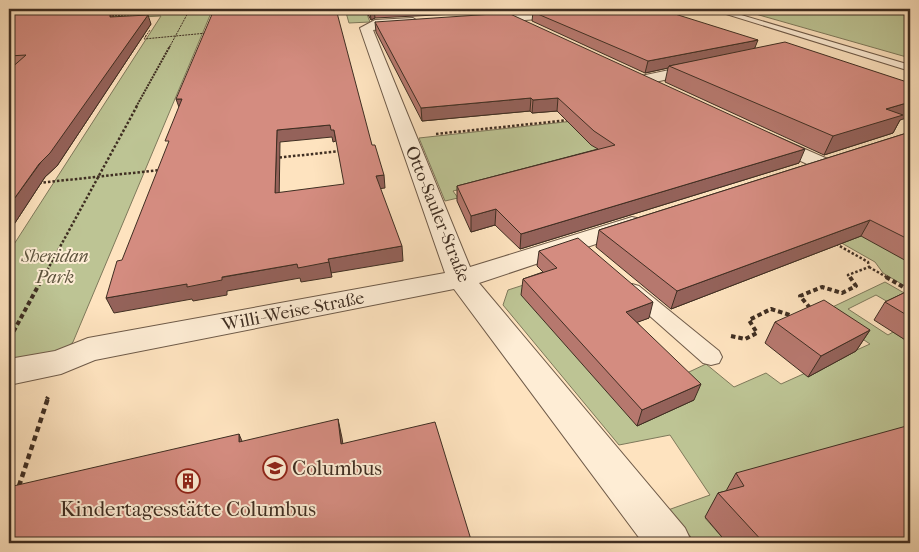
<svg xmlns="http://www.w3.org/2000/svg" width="919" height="552" font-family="'IM FELL French Canon',serif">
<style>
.green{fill:#bdc494;stroke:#7e795b}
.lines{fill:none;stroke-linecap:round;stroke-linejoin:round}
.service-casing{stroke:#6f5b49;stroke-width:2}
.minor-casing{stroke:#6f5b49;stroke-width:2}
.path-far4{stroke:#3f2e22;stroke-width:1;stroke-dasharray:2 1;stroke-linecap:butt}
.path-far3{stroke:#3f2e22;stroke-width:2;stroke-dasharray:2 1;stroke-linecap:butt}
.path-far2{stroke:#3f2e22;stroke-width:2.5;stroke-dasharray:2.5 2;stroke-linecap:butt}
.path-far1{stroke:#3f2e22;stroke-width:4;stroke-dasharray:4.5 3;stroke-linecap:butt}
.path{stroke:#3f2e22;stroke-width:4.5;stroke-dasharray:5.5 4;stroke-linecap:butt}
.service{fill:#feedd5;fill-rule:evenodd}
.minor{fill:#feedd5;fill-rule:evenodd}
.wall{fill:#b6786e;stroke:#3f2e22}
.shaded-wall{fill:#94625a;stroke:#3f2e22}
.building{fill:#d48c80;stroke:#3f2e22;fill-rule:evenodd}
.labels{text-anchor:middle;stroke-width:4;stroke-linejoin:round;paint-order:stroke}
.street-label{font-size:18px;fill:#3f2e22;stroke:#feedd5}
.park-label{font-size:18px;font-style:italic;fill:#5e543e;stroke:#feedd5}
.near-poi-label{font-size:21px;fill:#3f2e22;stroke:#feedd5;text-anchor:start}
</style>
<rect width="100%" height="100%" fill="#fee3bf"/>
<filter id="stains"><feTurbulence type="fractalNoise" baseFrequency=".004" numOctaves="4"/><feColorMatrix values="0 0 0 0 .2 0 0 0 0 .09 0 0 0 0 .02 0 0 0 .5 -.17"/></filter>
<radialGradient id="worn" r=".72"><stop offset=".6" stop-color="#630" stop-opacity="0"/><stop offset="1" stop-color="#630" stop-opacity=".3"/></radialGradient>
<!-- green -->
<g class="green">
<polygon points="9,9 285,9 211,13 73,342 61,353 9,362 9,252 161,16 60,21 9,44"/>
<polygon points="345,9 365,9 370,22 349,23"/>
<polygon points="739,9 910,9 910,58 752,13"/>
<polygon points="692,108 585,159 453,191 458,198 445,201 419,138"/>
<polygon points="839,179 910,263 910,289 883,273 875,262 771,203"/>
<polygon points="592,263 674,379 706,364 734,387 766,373 781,384 870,344 822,312 885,282 906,294 888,302 876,295 848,309 888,335 893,332 910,343 910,444 705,518 727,543 696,543 668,510 710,495 670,435 619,445 503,305 508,290"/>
</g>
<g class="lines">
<!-- service casing -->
<g class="service-casing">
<g id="service">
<polygon points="710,9 721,9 910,65 910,71"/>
<polygon points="632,284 639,286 719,351 722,357 719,363 711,365 703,363 625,294 622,290 625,286"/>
</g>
</g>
<!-- minor casing -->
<g class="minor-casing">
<g id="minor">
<polygon points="588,9 646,9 640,12 510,21 504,17 510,13"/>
<polygon points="413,18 419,22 417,25 373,30 470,267 632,217 641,219 644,224 641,229 479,283 685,528 692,543 643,543 454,289 95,360 61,374 9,385 9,359 55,351 88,338 445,273 360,28 375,20"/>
<polygon points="703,63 710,67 708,70 642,85 634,80 636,77"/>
<polygon points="768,133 830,160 833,164 830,168 823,170 816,168 761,143 758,139 761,135"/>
</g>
</g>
<!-- path-far4 -->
<g class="path-far4">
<polyline points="109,16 237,9"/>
<polyline points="139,36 146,36 150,30"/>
<polyline points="146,36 144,39 207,33"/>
<polyline points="169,48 190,9"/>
</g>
<!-- path-far3 -->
<polyline class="path-far3" points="136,107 170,46"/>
<!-- path-far2 -->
<g class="path-far2">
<polyline points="436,134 569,120"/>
<polyline points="275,158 341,151"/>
<polyline points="39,183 160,170"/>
<polyline points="836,244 868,262 869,267 848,275 850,278"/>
<polyline points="869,267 888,278"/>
<polyline points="43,278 137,106"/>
</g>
<!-- path-far1 -->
<g class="path-far1">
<polyline points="886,277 910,291"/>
<polyline points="810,308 800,296 822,287 842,293 856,286 850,277"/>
<polyline points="731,336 745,339 757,333 749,320 771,309 793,316"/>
<polyline points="10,338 43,277"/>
<polyline points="47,399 48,397"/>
</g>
<!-- path -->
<polyline class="path" points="19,486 48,398"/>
<!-- service -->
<use href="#service" class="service"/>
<!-- minor -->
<use href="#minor" class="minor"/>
</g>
<!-- wall -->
<g class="wall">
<polygon points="9,9 113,9 113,17 151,24 57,166 45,177 9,232 9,70 14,66 9,66"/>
<polygon points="366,9 557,9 375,18 371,20 366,11"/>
<polygon points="533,12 755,48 900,120 893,133 824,155 665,82 668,68 645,73 532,21"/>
<polygon points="375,22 799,163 520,249 495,225 471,232 457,201 457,186 598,149 591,145 557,111 532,113 530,111 422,121 376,32"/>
<polygon points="910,132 910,263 861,236 671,309 596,247 599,230"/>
<polygon points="539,251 649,318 637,322 694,400 637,426 521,295 523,279 543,272 537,266"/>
<polygon points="910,290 910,343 874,320 885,302"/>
<polygon points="775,322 870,330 856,351 808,377 765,343"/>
<polygon points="736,473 910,543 727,543 705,517 718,493 726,491"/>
</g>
<!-- shaded-wall -->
<g class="shaded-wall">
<polygon points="110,9 113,9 113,26 110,17"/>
<polygon points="374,9 375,18 371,20 370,11"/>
<polygon points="148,15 151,24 57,166 45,177 9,232 9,206"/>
<polygon points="758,40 754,50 669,66 668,68 645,73 648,61"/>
<polygon points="531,98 530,111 422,121 421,108"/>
<polygon points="558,98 557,111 532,113 533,100"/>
<polygon points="176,99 182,99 180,110"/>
<polygon points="910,102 910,117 900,120 893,133 824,155 833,136 886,109"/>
<polygon points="330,125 334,130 336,141 333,142 332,137 280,142 279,206 275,193 277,130"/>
<polygon points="805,149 799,163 520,249 521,234"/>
<polygon points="384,175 385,188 377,189 376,176"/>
<polygon points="496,209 495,225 471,232 471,216"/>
<polygon points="870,220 861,236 671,309 677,291"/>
<polygon points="402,246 403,261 331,273 328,259"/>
<polygon points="329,262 332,277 301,282 300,278 227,291 227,295 193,301 192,299 114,313 106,298 297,264"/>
<polygon points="653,302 649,318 622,328 626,312"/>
<polygon points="870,330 856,351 808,377 821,356"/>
<polygon points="701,384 694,400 637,426 642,410"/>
<polygon points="338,419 342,438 346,464 341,444"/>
<polygon points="239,434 247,453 239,442"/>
<polygon points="237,540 239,543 223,543"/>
</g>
<!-- building -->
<g class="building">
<polygon points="9,9 110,9 110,17 148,15 50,153 39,164 9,206 9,70 26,55 9,56"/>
<path d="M267 9H336L372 145H375L384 175 376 176 402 246 328 259 329 262 298 268 297 264 222 277V280L187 287V284L106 298 117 261 122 260 169 141H165L182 99H176L213 12ZM330 125 331 130H334L344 184 275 193 277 130Z"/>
<polygon points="578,9 659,9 758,40 648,61 533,12"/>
<polygon points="508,13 805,149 521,234 496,209 471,216 457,186 615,145 594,131 558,98 533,100 531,98 421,108 375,22"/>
<polygon points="785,42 910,83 910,102 886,109 903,115 833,136 669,66"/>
<polygon points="910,132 910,240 870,220 677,291 599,230"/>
<polygon points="578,238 653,302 626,312 701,384 642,410 523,279 557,268 539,251"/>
<polygon points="910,290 910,317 885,302"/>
<polygon points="824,300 870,330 821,356 775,322"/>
<polygon points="338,419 341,444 435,422 472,543 237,543 237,540 223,543 9,543 9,487 239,434 239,442"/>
<polygon points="910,425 910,543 764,543 718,493 744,486 736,473"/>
</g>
<!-- icons -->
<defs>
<g id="school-ring" transform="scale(1.25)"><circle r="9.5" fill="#feedd5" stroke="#8f2418" stroke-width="1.5"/><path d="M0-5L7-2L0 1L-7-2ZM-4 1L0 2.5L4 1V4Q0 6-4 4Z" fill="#8f2418"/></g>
<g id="building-ring" transform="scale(1.25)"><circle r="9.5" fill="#feedd5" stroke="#8f2418" stroke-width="1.5"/><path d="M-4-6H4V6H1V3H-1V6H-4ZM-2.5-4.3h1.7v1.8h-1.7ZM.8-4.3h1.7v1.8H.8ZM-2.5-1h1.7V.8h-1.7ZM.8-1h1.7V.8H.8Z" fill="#8f2418"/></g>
</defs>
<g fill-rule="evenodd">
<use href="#school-ring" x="275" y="468"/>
<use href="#building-ring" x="188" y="481"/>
</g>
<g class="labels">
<!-- street labels -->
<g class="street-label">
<text transform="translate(438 214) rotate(68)" y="6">Otto-Sauler-Straße</text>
<text transform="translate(293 311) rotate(-11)" y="6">Willi-Weise-Straße</text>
</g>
<!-- park labels -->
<g class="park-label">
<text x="55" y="262">Sheridan<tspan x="55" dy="21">Park</tspan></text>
</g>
<!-- near-poi labels -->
<g class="near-poi-label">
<text x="292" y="475">Columbus</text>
<text x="188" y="516" text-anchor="middle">Kindertagesstätte Columbus</text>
</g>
</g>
<!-- margin -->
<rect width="919" height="552" fill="none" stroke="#fee3bf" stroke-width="30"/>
<rect x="10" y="10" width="899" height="532" fill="none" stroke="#3f2e22" stroke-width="2.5"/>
<rect x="15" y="15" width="889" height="522" fill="none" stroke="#3f2e22"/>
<rect width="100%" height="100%" filter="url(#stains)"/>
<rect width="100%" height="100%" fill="url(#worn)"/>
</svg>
